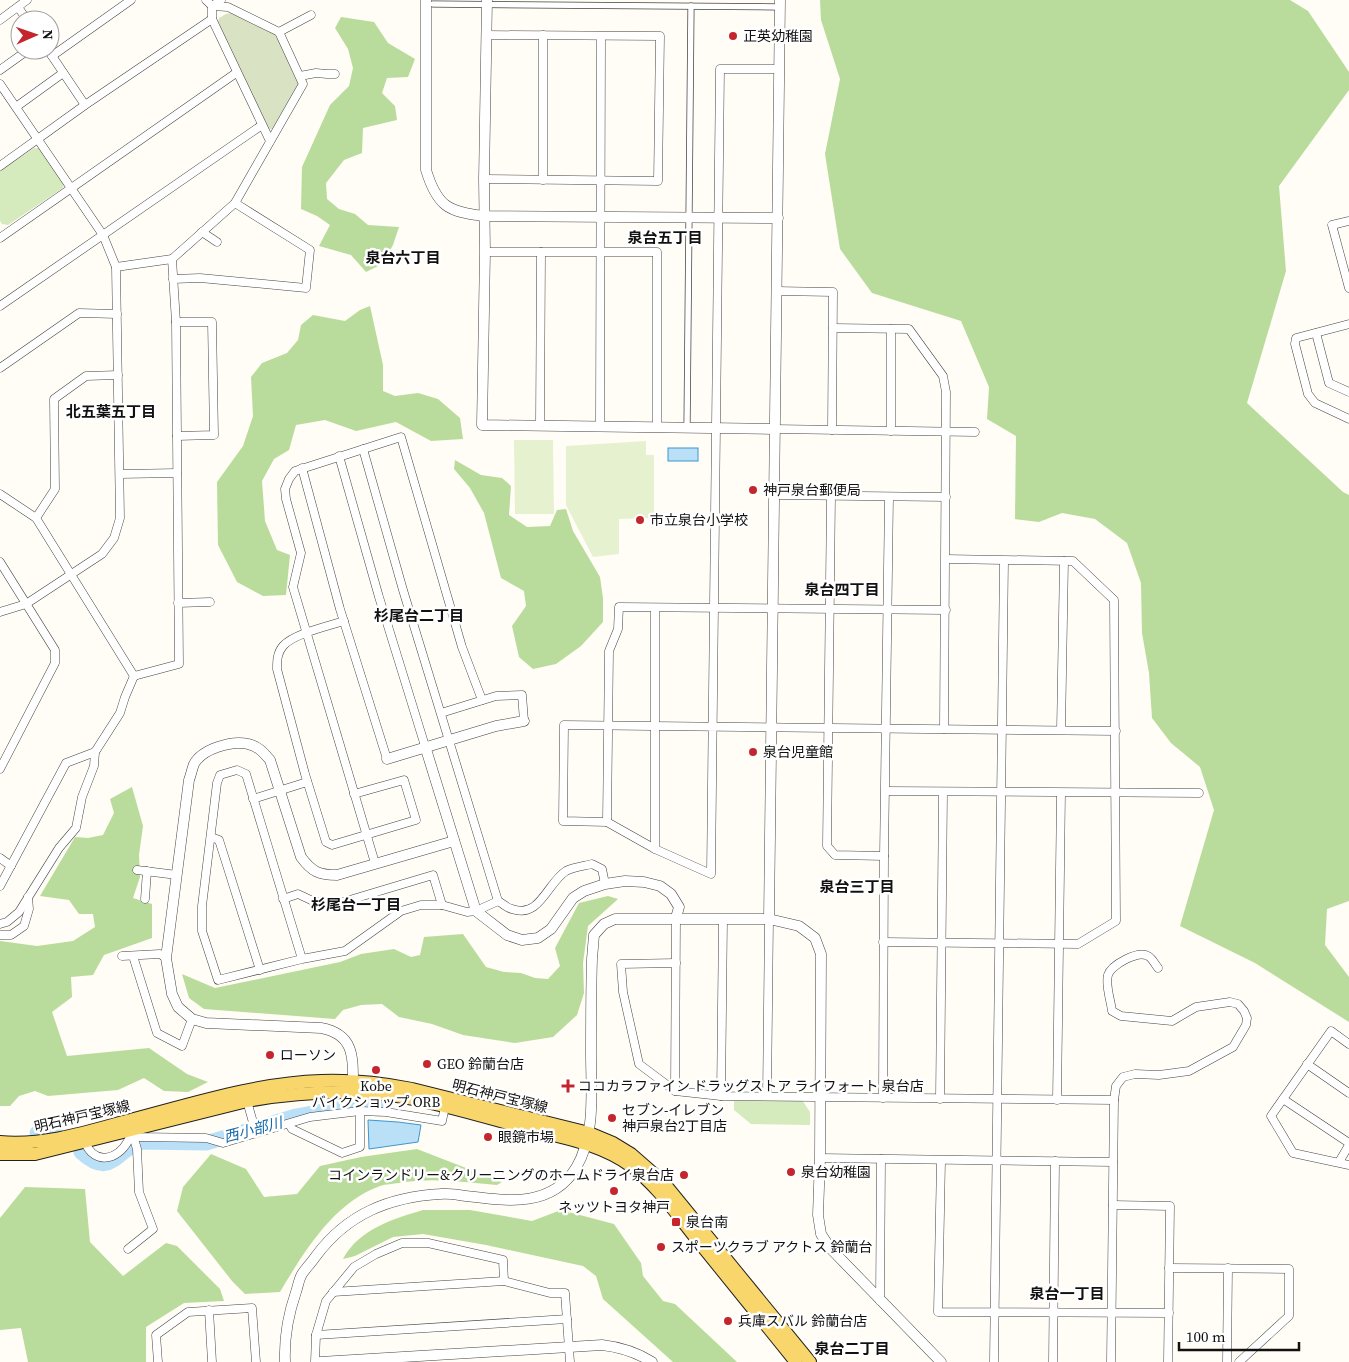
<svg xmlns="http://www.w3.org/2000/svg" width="1349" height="1362" font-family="'Source Serif 4','Noto Sans JP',serif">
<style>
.green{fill:#d5ebbd}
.forest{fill:#b9dc9c}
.cemetery{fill:#d9e3c4}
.pitch{fill:#e6f2cf}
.water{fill:#b9e0f7;stroke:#3f96cf}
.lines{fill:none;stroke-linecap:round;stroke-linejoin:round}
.river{stroke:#b9e0f7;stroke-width:15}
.pedestrian-casing{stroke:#444;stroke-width:7}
.minor-casing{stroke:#444;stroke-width:9}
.tertiary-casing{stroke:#444;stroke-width:11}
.primary-casing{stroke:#222;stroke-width:14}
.pedestrian{stroke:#fff;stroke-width:5.5}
.minor{stroke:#fff;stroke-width:8}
.tertiary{stroke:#fff;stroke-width:10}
.primary{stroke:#f9d66b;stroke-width:12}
.poi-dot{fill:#c4262e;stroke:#fff;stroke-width:2}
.labels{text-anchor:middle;stroke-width:5;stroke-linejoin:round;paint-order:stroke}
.poi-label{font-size:14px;fill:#111;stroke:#fff;text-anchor:start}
.street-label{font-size:14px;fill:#111;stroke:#fff}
.neighbourhood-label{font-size:15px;font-weight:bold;fill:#111;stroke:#fff}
.water-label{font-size:15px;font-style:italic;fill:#1768a6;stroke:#fff}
</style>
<rect width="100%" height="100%" fill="#fffdf5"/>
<!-- green -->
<g class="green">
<polygon points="34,148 40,148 64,182 63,188 8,225 2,224 0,221 0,171"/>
<polygon points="802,1100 810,1112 810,1125 751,1124 734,1110 734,1101"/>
</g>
<!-- forest -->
<g class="forest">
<polygon points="820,0 1290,0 1308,11 1349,72 1349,90 1279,186 1286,271 1247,403 1343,492 1349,495 1349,901 1327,909 1325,945 1349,977 1349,1022 1255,963 1180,926 1214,810 1200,767 1171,743 1152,718 1149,673 1142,633 1141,583 1127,543 1095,519 1062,513 1039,522 1015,519 1016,436 987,419 989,387 961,321 872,293 840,249 825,154 840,79 821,20"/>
<polygon points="341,17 374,22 388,43 415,59 408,77 387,78 382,93 395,106 397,120 363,128 362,153 344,160 326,183 327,199 339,209 355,214 368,225 399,227 393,245 382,264 366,272 351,255 319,246 330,225 317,216 301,209 302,167 330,105 349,86 353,68 348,49 335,28"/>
<polygon points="370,306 383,365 383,391 395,396 418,393 438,399 460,418 463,439 431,441 396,422 356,431 325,420 296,425 289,450 274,459 262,481 265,521 277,550 290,555 286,595 263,596 237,582 218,545 217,482 243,446 253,416 251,377 262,363 287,353 298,340 301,325 313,315 345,321 360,310"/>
<polygon points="455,460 481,475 502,478 511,486 509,515 527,527 550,526 557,510 566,509 573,531 600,577 603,598 603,622 581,646 556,664 533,669 519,657 512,626 526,606 524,591 501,578 484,513 470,488 454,469"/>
<polygon points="132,787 143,826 139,855 140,877 133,898 152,904 152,938 104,955 93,975 71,977 72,997 52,1012 67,1056 149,1048 187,1074 208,1082 188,1092 164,1091 144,1078 118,1090 48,1096 35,1091 19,1096 10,1106 0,1106 0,941 37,946 73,941 95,927 93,914 79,914 69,900 40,896 75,837 88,838 103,835 114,813 110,799"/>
<polygon points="608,896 618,899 588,926 583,963 584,993 577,1015 553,1037 515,1043 463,1035 432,1024 399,1017 382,1004 361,1005 343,1010 335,1019 204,1009 189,998 182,974 215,988 340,962 361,954 394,949 411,957 420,955 424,937 463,934 486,967 504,972 521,973 535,978 548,979 560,966 555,948 579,903"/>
<path d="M417 1149 502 1182 497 1185C464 1182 432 1177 399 1183 393 1184 386 1184 380 1186 333 1203 304 1252 280 1292L245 1294 232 1281 177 1211 183 1187 211 1154 246 1169 264 1197 297 1194 320 1166 361 1157Z"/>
<polygon points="25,1187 85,1189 90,1242 123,1276 166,1243 177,1246 220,1289 224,1301 184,1303 146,1327 146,1362 28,1362 21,1328 0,1330 0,1218"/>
<path d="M423 1210H470L532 1221 561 1210 614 1224 641 1263 643 1276 663 1301 675 1304 737 1362H673L603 1299 596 1276 583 1266 486 1245 423 1234 393 1237 355 1256 343 1259C359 1229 393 1219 423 1210Z"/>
</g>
<!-- cemetery -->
<polygon class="cemetery" points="231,13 276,34 300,86 274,129 266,129 217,25 219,18 226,14"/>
<!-- pitch -->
<g class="pitch">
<polygon points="514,440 553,440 554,514 515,514"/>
<polygon points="646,441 646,455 654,455 654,518 619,519 619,554 593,557 566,505 566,446"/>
</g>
<!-- water -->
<g class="water">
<rect x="668" y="448" width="30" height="13"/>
<polygon points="368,1120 398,1122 421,1125 418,1142 369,1149"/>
</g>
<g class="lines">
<!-- river -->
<g class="river">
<polyline points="37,1133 55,1130"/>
<path d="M81 1152C110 1179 115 1152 140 1142L206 1143 296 1116 323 1111 357 1107 380 1109"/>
</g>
<!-- pedestrian casing -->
<g class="pedestrian-casing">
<g id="pedestrian">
<polyline points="433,4 779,7"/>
<polyline points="687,428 691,6"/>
</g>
</g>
<!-- minor casing -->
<g class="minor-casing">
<g id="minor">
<polyline points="221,0 212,6 212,19 270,141"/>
<polyline points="18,7 27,20"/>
<polyline points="0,20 27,0"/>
<polyline points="279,32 311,15"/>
<polyline points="48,50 85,105"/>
<polyline points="52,56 131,0"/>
<path d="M779 69H720C718 337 715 605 711 874L655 849 607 822 563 821 564 725C748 726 932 728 1116 731"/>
<polyline points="0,70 28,50"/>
<polyline points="300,76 316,73 327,74 335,74"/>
<polyline points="0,84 103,235 116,267 120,518 114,538 102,554 26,604 0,612"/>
<polyline points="16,107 63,73"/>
<polyline points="0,166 85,105 212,19"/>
<polyline points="484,179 658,181 660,36 487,35"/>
<polyline points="543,180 543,35"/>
<polyline points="1349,221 1332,225 1349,288"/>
<polyline points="202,232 217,242"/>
<polyline points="0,238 236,73"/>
<polyline points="485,252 657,252 657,427"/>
<polyline points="116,267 172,259"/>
<polyline points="173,279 200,278 306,288 310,250 235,203"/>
<polyline points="776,291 833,292 832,430"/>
<polyline points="0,306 262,125"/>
<polyline points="176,322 212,322 214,435 177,436"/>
<polyline points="1349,324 1296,338 1295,344 1308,394 1315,403 1349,419"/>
<polyline points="833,328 909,329 943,376 946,392 944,729"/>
<polyline points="1316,333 1329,383 1349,392"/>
<polyline points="0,368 79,313 117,314"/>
<polyline points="540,426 541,252"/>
<polyline points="600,427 601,36"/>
<polyline points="774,429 975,432"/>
<polyline points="891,431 891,329"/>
<path d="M363 449 403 590 498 901C502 903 507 908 512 909 540 919 547 883 566 871 573 867 584 866 592 864L602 869 605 884"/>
<polyline points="339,456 379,597 425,746"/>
<polyline points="302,468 340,609 387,759"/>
<polyline points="120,474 177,473"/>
<polyline points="0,494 36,518 134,676"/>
<polyline points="774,495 946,497"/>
<polyline points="831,496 827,846 835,855 884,856"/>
<polyline points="36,518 55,489 54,399 86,376 118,375"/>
<polyline points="0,562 55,650 55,663 0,769"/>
<polyline points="178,603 210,602"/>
<path d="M344 621C328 626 293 634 283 646 277 653 277 661 277 669L305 774 326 842 332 845 416 820 404 780 354 794"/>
<polyline points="134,676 179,664 176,322 172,259 235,203 303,84 279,32 228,7 212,6 206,0"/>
<polyline points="441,713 496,696 522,695 524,721"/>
<polyline points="1061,730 1064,561"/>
<polyline points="886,791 1199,793"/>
<polyline points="253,799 307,782"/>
<polyline points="607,822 609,651 618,629 619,607 946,610"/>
<polyline points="211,837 219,840 260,970"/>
<polyline points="655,849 655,608"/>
<polyline points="0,858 11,866"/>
<polyline points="375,863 293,587 301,553 286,499 285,489 289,479 295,471 401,437 462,647 482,700"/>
<polyline points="137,870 177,875"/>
<polyline points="0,886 66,763 95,752 120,713 125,697 134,676"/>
<polyline points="145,899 147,871"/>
<polyline points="283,899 298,894 313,901 327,903 343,902 433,875 442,905"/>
<polyline points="0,924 7,922 19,912 59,848 76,828 82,797 94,766 95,752"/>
<polyline points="0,935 11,935 24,926 29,909 28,897"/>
<polyline points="883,942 1078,944 1116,921 1114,600 1073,561 946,559"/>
<polyline points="122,956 160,954 166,958"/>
<polyline points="133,956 157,1033 182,1046 192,1019"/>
<polyline points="302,959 218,980 202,931 202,906 217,783 220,775 237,770 246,774 302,959 345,951 401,911 421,905 442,905 467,912 476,911 498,901"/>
<polyline points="676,963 621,964 623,992 639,1064 675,1091 721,1096 1114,1100"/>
<polyline points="1349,1044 1331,1031 1271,1116 1293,1153 1349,1165"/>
<polyline points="1307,1064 1349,1093"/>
<polyline points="675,1091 676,918"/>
<polyline points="721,1096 723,920"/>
<polyline points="767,1096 769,919"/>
<polyline points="883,1098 884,856 889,497"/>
<polyline points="940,1099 943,792"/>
<polyline points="1283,1099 1349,1143"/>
<polyline points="1057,1100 1061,793"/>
<polyline points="247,1101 256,1133"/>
<polyline points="289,1124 292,1129 342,1153 360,1147 360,1111"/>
<polyline points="132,1130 139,1137 206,1138 223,1143 310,1117 360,1111 386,1112 442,1121 445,1107"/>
<path d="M85 1142C94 1165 117 1161 128 1141 130 1138 131 1133 132 1130"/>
<polyline points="820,1158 1113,1162"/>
<polyline points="941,1161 938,1312 1169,1313"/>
<polyline points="1339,1162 1349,1145"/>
<polyline points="1113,1205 1170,1206 1168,1362"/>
<polyline points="128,1249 153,1229 139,1192 137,1149 132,1132"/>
<polyline points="1169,1268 1289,1269 1289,1316 1239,1362"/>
<polyline points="333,1292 504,1281 550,1293 565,1293 570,1362"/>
<polyline points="880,1301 881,1159"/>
<polyline points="209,1310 212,1362"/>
<polyline points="316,1335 567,1319"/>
<polyline points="158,1362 156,1335 188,1312 252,1308 256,1362"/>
<polyline points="315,1362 316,1335 326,1301 354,1267 376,1254 402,1243 428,1243 503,1260 504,1281"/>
<polyline points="994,1362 1004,561"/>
<polyline points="1053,1362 1055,1161"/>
<path d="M1111 1362 1114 1100 1116 1086 1123 1077 1135 1074 1159 1075 1189 1071 1233 1047 1246 1025 1247 1018 1244 1011 1238 1004 1230 1002 1196 1007 1172 1021 1121 1016 1112 1011C1111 1001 1105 985 1108 975 1111 965 1138 950 1148 956 1152 958 1155 964 1158 968"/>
<polyline points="1227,1362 1228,1268"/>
</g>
</g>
<!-- tertiary casing -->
<g class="tertiary-casing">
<g id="tertiary">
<path d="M426 0V170C437 206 448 212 484 216L778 218"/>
<polyline points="487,0 484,179 485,252 482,425 774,429"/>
<polyline points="425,746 476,911 507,935 522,940 538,938 551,929 573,898 584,891 605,884 625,881 644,882 660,886 671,894 679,907 676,918"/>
<polyline points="387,759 496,726 524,721"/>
<polyline points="769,919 780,0"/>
<path d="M353 1082C353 1055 353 1034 321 1028L206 1023 192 1019 178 1007 172 994 166 958 189 780C191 775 192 769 194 764 202 749 232 740 248 744 258 746 263 752 270 760L301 857C312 872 319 875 337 875L454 841"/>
<path d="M285 1362C284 1337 288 1315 296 1292 298 1286 299 1279 302 1274 306 1268 312 1262 316 1256 347 1214 389 1197 440 1194 449 1193 458 1195 466 1196 507 1201 551 1208 576 1168 596 1134 591 1091 591 1053 591 1022 591 990 592 959L594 935 604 924 615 919H769L799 926 815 938 821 954 820 1158 818 1215 821 1234 830 1248 941 1362"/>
<path d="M320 1362 602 1345C620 1347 636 1352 652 1362"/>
</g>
</g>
<!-- primary casing -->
<g class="primary-casing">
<g id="primary">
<path d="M0 1142C46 1146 90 1131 134 1119 195 1103 257 1083 321 1081 351 1080 382 1083 412 1089L589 1133 613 1143 631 1154 663 1182 810 1362"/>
<path d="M0 1154H35L247 1101C297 1092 346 1089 397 1096 441 1103 485 1117 529 1129 564 1138 601 1144 631 1166 658 1186 678 1216 699 1242 731 1282 764 1322 796 1362"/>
</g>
</g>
<!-- pedestrian -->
<use href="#pedestrian" class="pedestrian"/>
<!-- minor -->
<use href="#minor" class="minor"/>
<!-- tertiary -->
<use href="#tertiary" class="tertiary"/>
<!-- primary -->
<use href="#primary" class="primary"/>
</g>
<!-- markers -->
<g class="poi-dot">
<circle cx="733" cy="36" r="5"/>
<circle cx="753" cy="490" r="5"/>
<circle cx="640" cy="520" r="5"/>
<circle cx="753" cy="752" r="5"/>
<circle cx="270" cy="1055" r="5"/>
<circle cx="427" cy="1064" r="5"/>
<circle cx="376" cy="1070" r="5"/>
<path d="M565.5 1078.5h5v5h5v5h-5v5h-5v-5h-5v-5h5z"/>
<circle cx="612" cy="1118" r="5"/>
<circle cx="488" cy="1137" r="5"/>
<circle cx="791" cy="1172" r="5"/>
<circle cx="684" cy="1175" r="5"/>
<circle cx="614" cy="1191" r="5"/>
<rect x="671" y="1217" width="10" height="10" rx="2.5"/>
<circle cx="661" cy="1247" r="5"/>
<circle cx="728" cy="1321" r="5"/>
</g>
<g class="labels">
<!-- poi labels -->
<g class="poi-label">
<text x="743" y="41">正英幼稚園</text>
<text x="763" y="495">神戸泉台郵便局</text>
<text x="650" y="525">市立泉台小学校</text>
<text x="763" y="757">泉台児童館</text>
<text x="280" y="1060">ローソン</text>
<text x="437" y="1069">GEO 鈴蘭台店</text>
<text x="376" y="1091" text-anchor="middle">Kobe<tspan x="376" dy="16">バイクショップ ORB</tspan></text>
<text x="578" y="1091">ココカラファイン ドラッグストア ライフォート 泉台店</text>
<text x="622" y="1115">セブン-イレブン<tspan x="622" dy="16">神戸泉台2丁目店</tspan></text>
<text x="498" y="1142">眼鏡市場</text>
<text x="801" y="1177">泉台幼稚園</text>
<text x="674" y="1180" text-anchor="end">コインランドリー&amp;クリーニングのホームドライ泉台店</text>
<text x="614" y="1212" text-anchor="middle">ネッツトヨタ神戸</text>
<text x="686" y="1227">泉台南</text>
<text x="671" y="1252">スポーツクラブ アクトス 鈴蘭台</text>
<text x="738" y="1326">兵庫スバル 鈴蘭台店</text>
</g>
<!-- street labels -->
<g class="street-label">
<text transform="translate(500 1096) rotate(14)" y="5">明石神戸宝塚線</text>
<text transform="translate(82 1116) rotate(-13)" y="5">明石神戸宝塚線</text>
</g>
<!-- neighbourhood labels -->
<g class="neighbourhood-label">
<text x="665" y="243">泉台五丁目</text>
<text x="403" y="263">泉台六丁目</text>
<text x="111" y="417">北五葉五丁目</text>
<text x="842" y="595">泉台四丁目</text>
<text x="419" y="621">杉尾台二丁目</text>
<text x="857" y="892">泉台三丁目</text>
<text x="356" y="910">杉尾台一丁目</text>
<text x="1067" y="1299">泉台一丁目</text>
<text x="852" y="1354">泉台二丁目</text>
</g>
<!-- water labels -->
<g class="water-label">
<text transform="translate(253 1130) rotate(-15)" y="5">西小部川</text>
</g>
</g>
<!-- north arrow -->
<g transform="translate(35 35) rotate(88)"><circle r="24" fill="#ffffff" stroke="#a0a0a0"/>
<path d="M0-4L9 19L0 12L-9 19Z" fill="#c4262e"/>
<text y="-8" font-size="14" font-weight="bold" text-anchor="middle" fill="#111111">N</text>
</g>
<!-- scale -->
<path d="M1179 1342v8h120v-8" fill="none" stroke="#111111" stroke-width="2.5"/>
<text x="1186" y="1342" font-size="15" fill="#111111" stroke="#ffffff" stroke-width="4" paint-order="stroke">100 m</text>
</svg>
